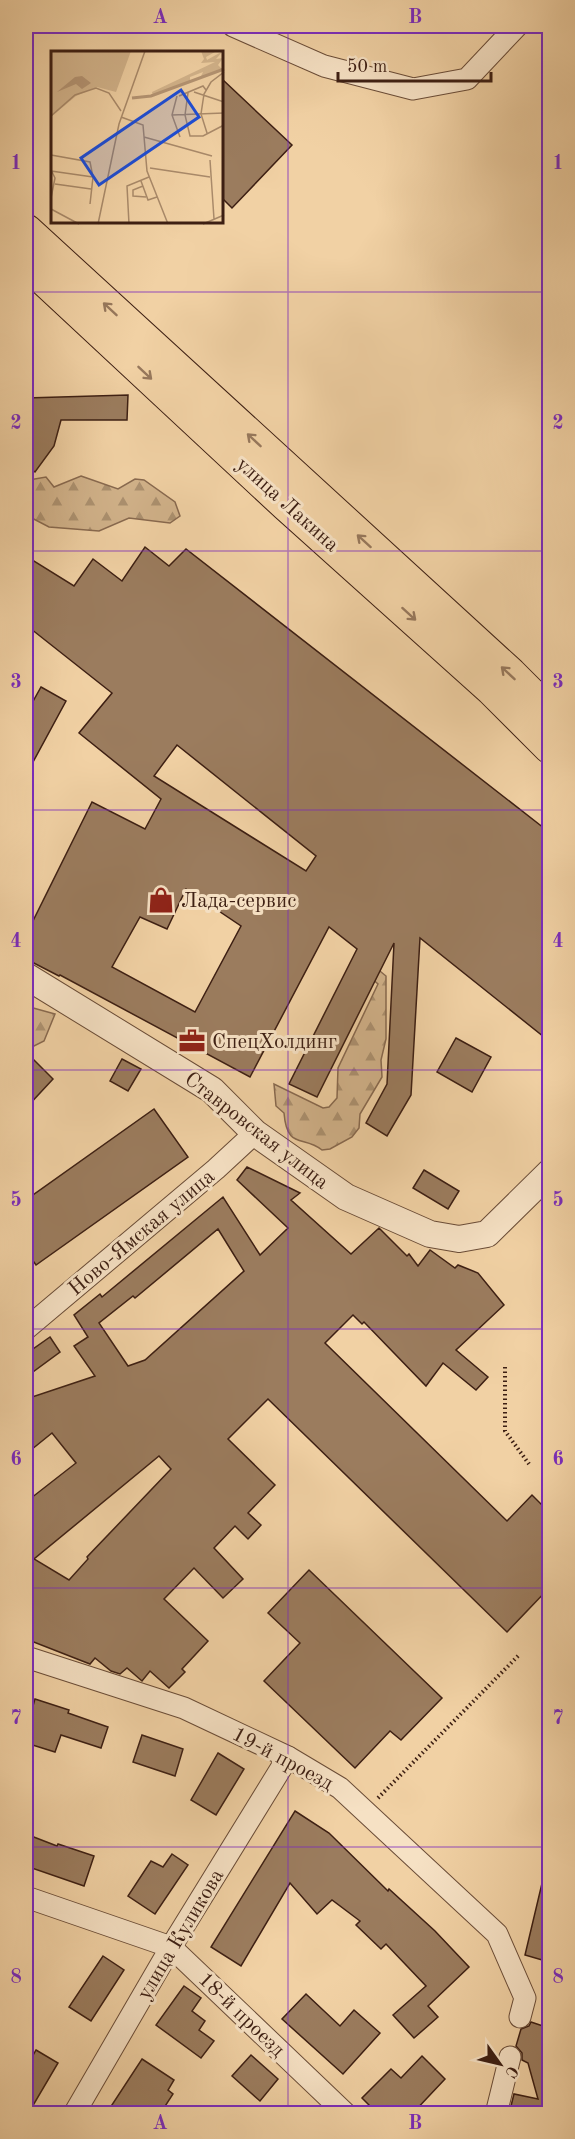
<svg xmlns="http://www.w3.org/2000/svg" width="575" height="2139" font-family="'Old Standard TT',serif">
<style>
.forest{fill:url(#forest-firs);stroke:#88694f;stroke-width:1.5}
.building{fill:#9b7c5e;stroke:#3d1f13;stroke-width:1.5;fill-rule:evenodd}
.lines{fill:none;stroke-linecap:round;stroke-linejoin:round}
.minor-casing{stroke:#6a4c37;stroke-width:23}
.tertiary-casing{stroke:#6a4c37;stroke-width:28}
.trunk-casing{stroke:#3d1f13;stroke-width:35}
.path{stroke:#3d1f13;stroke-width:4;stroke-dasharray:1.5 3;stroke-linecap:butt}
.minor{stroke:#f6e1c4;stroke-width:21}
.tertiary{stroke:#f6e1c4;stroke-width:26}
.trunk{stroke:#f1d1a4;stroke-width:33}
.oneway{stroke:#97785c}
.grid{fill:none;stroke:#7b2cbf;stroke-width:1.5;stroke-opacity:0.55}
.labels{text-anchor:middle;stroke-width:6;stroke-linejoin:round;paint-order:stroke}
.street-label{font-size:21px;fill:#3d1f13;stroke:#f6e1c4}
.poi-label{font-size:21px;fill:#3d1f13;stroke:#f6e1c4;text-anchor:start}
.inset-river{fill:none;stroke:#b49473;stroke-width:3}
.inset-road{fill:none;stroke:#a98a6a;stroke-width:1.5}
.view{fill:#1d4ed8;fill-opacity:0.15;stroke:#1d4ed8;stroke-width:3}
.inset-edge{fill:none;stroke:#3d1f13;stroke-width:3}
.neatline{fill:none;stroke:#7b2cbf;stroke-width:2}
.grid-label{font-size:20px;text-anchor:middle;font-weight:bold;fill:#7b2cbf}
</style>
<defs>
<pattern id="forest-firs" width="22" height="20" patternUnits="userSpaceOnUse" patternTransform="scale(1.5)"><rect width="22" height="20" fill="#d2b38b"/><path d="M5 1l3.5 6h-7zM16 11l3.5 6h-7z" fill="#ac9170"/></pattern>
</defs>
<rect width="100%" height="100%" fill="#f1d1a4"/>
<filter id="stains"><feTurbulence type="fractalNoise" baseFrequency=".00333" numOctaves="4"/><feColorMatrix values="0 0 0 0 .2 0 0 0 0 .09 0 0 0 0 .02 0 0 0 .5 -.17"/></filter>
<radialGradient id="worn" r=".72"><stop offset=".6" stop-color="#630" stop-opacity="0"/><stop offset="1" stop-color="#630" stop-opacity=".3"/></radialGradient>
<!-- forest -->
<g class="forest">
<polygon points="81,476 118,489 135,479 144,480 175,502 180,516 170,523 129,518 99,531 49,527 26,515 26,478 29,480 46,477 54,487"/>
<path d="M359 954 386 976V1039L381 1060 382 1077 360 1114 359 1128 352 1137 330 1149 322 1150C303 1135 287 1150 284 1113L276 1106 274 1084 323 1108 329 1107 337 1098 338 1068 378 984 357 966Z"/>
<polygon points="26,1006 55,1014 44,1041 26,1050"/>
</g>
<!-- building -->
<g class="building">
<polygon points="222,79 292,145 232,208 222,198"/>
<polygon points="128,395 127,420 61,420 54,446 35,472 26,465 26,398"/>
<path d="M145 547 169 566 186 549 549 832V1041L420 938 411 1095 387 1136 366 1123 387 1084 394 943 317 1097 289 1084 357 949 329 927 250 1077 60 975 59 976 26 959V935L92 802 145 829 161 799 79 733 112 693 26 625V556L74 586 93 559 122 581ZM177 745 316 856 306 871 154 776ZM186 889 241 926 195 1012 112 967 140 917 167 929Z"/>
<polygon points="41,687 66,701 26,775 26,714"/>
<polygon points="456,1038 491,1057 472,1092 437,1072"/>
<polygon points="26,1052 53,1079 26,1108"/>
<polygon points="122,1059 141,1069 128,1091 110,1081"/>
<polygon points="154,1109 188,1157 36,1265 26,1251 26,1200"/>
<path d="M247 1167 300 1193 291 1200 351 1254 379 1228 407 1256 409 1254 418 1266 430 1250 455 1268 458 1265 478 1273 504 1305 456 1350 488 1377 476 1390 443 1363 426 1386 364 1322 362 1324 353 1315 325 1343 507 1521 532 1495 549 1512V1588L507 1632 268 1399 228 1439 275 1485 248 1513 261 1525 248 1539 235 1526 214 1548 243 1579 223 1598 194 1568 164 1599 208 1641 182 1669 185 1672 169 1688 150 1671 142 1681 127 1668 120 1674 111 1671 95 1658 90 1664 26 1639V1502L76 1463 52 1433 26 1454V1399L95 1376 74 1346 88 1337 74 1315 100 1294 102 1297 223 1197 260 1255 288 1228 237 1180ZM218 1229 244 1271 145 1360 128 1366 99 1323 133 1296 135 1298ZM159 1456 171 1469 87 1557 88 1559 69 1580 34 1559Z"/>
<polygon points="424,1170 459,1191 448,1209 413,1188"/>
<polygon points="50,1337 60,1352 26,1377 26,1354"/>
<polygon points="309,1570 442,1698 401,1740 390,1731 355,1768 264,1681 300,1643 268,1613"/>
<polygon points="35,1699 69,1710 68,1713 108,1727 101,1748 61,1735 55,1752 26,1743 26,1730"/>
<polygon points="142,1735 183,1749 175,1776 133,1762"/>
<polygon points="218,1753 244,1769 216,1815 191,1800"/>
<polygon points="295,1811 329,1833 388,1891 389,1889 435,1931 469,1967 428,2006 438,2017 414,2038 393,2015 426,1986 386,1944 381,1949 356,1925 360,1921 332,1900 317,1914 290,1883 241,1966 211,1947"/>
<polygon points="26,1834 57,1846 58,1844 94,1856 84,1886 26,1866"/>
<polygon points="172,1854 188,1865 155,1914 128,1896 151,1861 163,1867"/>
<polygon points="543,1879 549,1880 549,1962 525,1955"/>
<polygon points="103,1956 124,1970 91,2021 69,2007"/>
<polygon points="184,1986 201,1998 192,2011 205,2021 199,2030 214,2041 201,2058 156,2025"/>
<polygon points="306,1994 340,2026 354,2010 380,2033 343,2074 282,2019"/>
<polygon points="531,2022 549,2028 549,2114 509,2114 514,2094 538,2099 528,2063 522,2060 522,2053 516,2046 521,2029 529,2026"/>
<polygon points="36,2050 58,2063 28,2114 26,2114 26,2068"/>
<polygon points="251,2055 278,2079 260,2101 232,2076"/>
<polygon points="422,2056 445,2079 412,2114 378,2114 362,2098 391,2069 401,2078"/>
<polygon points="142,2059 174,2080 168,2090 173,2094 160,2114 106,2114"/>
</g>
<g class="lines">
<!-- minor casing -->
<g class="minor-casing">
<g id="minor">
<polyline points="233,26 324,66 413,89 467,79 517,26"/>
<polyline points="26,1329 216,1169 255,1133"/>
<polyline points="26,1657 184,1708 288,1757 340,1788 497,1934 525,1998 520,2017"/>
<polyline points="26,1897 171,1947 346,2114"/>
<polyline points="74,2114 171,1947 288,1757"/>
<polyline points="496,2114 510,2057"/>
</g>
</g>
<!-- tertiary casing -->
<g class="tertiary-casing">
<polyline id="tertiary" points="26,976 212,1090 255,1133 346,1197 430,1234 459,1239 487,1234 550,1172"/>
</g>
<!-- trunk casing -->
<g class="trunk-casing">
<g id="trunk">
<polyline points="26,231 510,674 550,714"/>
<polyline points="26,262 287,505 492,689 550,747"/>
</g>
</g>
<!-- path -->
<g class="path">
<polyline points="505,1367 505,1431 529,1464"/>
<polyline points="378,1798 519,1655"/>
</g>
<!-- minor -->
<use href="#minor" class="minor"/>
<!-- tertiary -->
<use href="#tertiary" class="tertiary"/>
<!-- trunk -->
<use href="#trunk" class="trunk"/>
</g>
<!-- one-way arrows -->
<defs><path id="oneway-shaft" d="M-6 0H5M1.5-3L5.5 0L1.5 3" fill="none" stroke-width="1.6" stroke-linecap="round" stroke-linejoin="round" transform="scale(1.5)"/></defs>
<g class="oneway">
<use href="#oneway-shaft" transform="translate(110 309) rotate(-137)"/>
<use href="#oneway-shaft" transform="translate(145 373) rotate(43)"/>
<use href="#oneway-shaft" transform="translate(254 440) rotate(-137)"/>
<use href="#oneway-shaft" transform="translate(364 541) rotate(-138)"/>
<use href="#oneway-shaft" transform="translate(409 614) rotate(42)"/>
<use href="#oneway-shaft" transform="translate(508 673) rotate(-137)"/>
</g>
<!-- grid -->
<path class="grid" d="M288 26V2114M26 292H550M26 551H550M26 810H550M26 1070H550M26 1329H550M26 1588H550M26 1847H550"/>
<!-- icons -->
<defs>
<g id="shop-bare" transform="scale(2.07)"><path d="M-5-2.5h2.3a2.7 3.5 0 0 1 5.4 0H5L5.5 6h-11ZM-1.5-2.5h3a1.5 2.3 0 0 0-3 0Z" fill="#8f2418" stroke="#f6e1c4" stroke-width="2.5" paint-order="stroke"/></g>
<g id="office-bare" transform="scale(2.07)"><path d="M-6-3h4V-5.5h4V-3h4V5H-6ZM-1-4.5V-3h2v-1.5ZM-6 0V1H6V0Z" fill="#8f2418" stroke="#f6e1c4" stroke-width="2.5" paint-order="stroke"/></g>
</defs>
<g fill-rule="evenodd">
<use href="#shop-bare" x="161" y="900"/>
<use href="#office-bare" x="192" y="1041"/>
</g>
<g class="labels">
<!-- street labels -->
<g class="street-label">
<text transform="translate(288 504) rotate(42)" y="7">улица Лакина</text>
<text transform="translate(257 1130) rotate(38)" y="7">Ставровская улица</text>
<text transform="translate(141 1232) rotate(-40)" y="7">Ново-Ямская улица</text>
<text transform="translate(283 1758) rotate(28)" y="7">19-й проезд</text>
<text transform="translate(180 1934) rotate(-59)" y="7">улица Куликова</text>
<text transform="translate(242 2014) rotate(44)" y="7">18-й проезд</text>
</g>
<!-- poi labels -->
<g class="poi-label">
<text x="181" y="907">Лада-сервис</text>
<text x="212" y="1048">СпецХолдинг</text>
</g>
</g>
<!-- overview -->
<g transform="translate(51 51)">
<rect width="172" height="172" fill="#f1d1a4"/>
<path d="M150 0 164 1 155 6 156 9 172 0 165 8 172 7 167 14 172 19 149 27 152 21 139 26V31L102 45 101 41 164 11 150 12 153 8Z" fill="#d2b38b"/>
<path d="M0 0H80L65 41 46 36 25 45 0 66Z" fill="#d2b38b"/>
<path d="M31 25 40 32 31 38 25 33 6 41 24 26Z" fill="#b49473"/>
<path class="inset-river" d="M81 47 100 45 173 18"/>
<path class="inset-road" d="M143 41 173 51M137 42 134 64 139 85H152L173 74M126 45 121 64 129 86M128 45 152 35 155 39M121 64 173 62M0 65 24 44 45 37 58 42 70 60M70 66 92 74 96 120 117 173M156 82 150 63 153 43 160 31 173 21M93 86 161 105M0 104 39 111 42 126 39 153M159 109 163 168M99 117 159 126M0 120 42 126M90 130 97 149 106 146M4 133 40 138M92 135 82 139V145L95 146M0 147 4 127 1 121M0 158 28 173M47 173 68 73 94 0M78 173 76 135 98 126M152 173 173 164"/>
<path class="view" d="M130 39 148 66 48 134 30 107Z"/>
<rect width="172" height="172" class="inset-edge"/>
</g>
<!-- margin -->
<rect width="575" height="2139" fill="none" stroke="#f1d1a4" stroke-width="66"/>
<!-- north arrow -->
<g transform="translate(500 2064) rotate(124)" stroke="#f6e1c4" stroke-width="4.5" paint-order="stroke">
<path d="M0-4.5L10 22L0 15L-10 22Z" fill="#3d1f13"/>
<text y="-9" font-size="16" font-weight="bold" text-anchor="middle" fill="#3d1f13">С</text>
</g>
<!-- scale -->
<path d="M338 72v9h153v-9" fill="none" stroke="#3d1f13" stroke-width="3"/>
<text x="347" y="72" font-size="18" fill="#3d1f13" stroke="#f6e1c4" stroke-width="4.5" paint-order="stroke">50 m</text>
<rect x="33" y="33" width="509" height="2073" class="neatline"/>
<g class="grid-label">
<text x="160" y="23">A</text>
<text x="415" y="23">B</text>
<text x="16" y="169">1</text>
<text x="558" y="169">1</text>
<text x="16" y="429">2</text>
<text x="558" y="429">2</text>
<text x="16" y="688">3</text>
<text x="558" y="688">3</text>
<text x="16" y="947">4</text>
<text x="558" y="947">4</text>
<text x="16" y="1206">5</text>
<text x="558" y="1206">5</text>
<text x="16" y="1465">6</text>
<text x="558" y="1465">6</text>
<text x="16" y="1724">7</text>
<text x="558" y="1724">7</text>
<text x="16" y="1983">8</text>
<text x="558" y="1983">8</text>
<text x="160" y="2129">A</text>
<text x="415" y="2129">B</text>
</g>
<rect width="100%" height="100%" filter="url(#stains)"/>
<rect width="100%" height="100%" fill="url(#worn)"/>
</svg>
